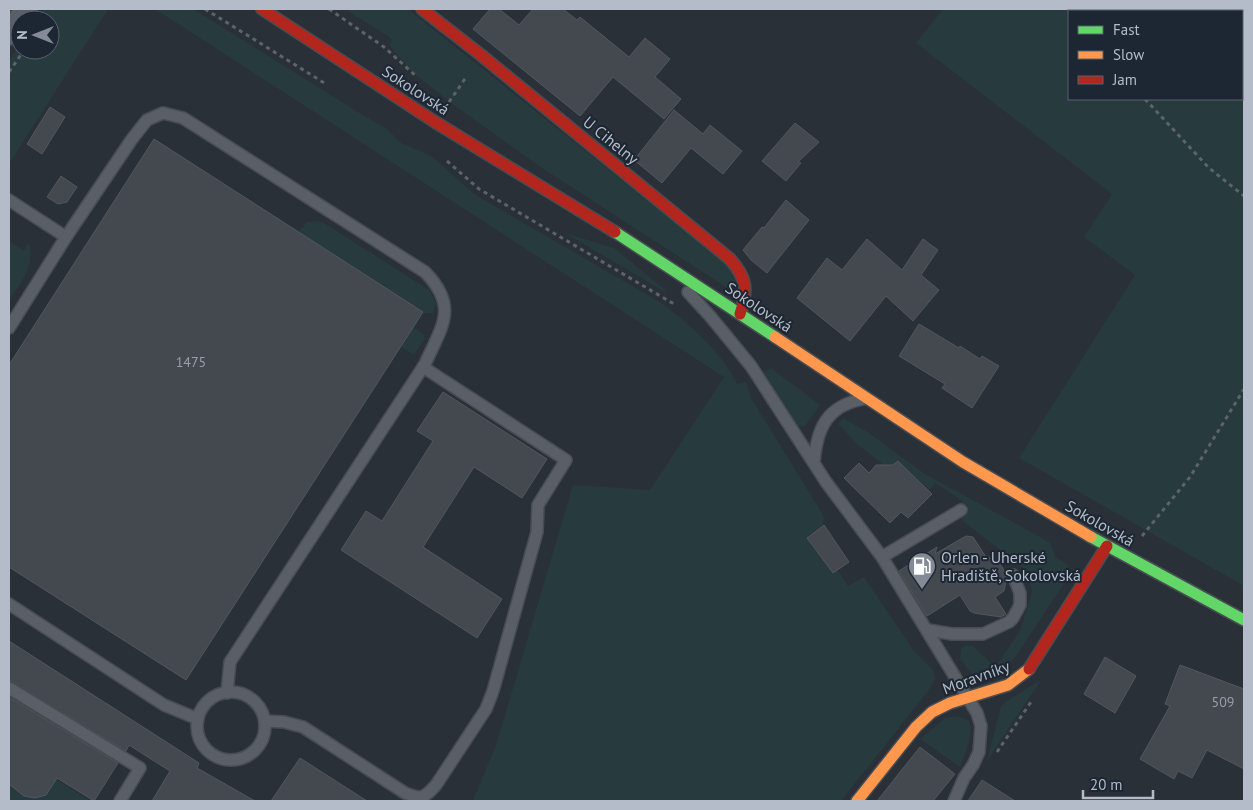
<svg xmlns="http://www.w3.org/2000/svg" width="1253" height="810" font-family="'PT Sans',sans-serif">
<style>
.green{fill:#273a3e;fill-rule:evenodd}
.building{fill:#444950;stroke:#52575f}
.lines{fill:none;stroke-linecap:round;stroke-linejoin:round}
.lane-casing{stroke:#484c53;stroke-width:14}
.street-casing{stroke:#484c53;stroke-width:24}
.fast-casing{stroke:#484c53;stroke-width:14}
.slow-casing{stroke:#484c53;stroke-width:14}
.jam-casing{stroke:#484c53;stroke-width:14}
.path{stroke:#5d636a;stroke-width:3;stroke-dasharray:4 4;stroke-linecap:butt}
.lane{stroke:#5a5e66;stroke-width:11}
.street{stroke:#5a5e66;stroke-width:21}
.fast{stroke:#63d668;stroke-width:11}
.slow{stroke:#ff974d;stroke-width:11}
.jam{stroke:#b3261e;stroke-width:11}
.labels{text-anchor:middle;stroke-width:4;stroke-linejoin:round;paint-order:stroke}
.number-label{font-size:14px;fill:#989fab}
.street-label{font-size:16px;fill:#b4bcc9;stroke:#1d2633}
.poi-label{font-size:16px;fill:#b4bcc9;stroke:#1d2633;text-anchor:start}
</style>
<rect width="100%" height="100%" fill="#2a3038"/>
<!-- green -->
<g class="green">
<polygon points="44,9 108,9 9,164 9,61 20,44 20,50 50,50 50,20 36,20"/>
<path d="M155 9H193L366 117 386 128 401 143 418 150 434 158 474 194 663 304C689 324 723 353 737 384L746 382 751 398 825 518 822 525 808 536 838 571 848 586 864 577 914 651 933 670 935 678 929 690 841 801H473L495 747 505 715 573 485 650 490 724 377Z"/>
<polygon points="345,9 408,9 734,270 737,286 732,291 539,166 458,108 413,73 390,46 391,38"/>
<path d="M943 9H1244V586L1019 458 1135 275 1084 237 1112 194 916 43ZM1069 11H1242V99H1069Z"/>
<polygon points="317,221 324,223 429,290 436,303 433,313 420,313 297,234 307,222"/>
<polygon points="565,233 614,248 664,289 667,293"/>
<path d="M9 241 24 251 29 243C35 267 21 281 9 301Z"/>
<polygon points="413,327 423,334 425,338 414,355 400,346"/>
<polygon points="771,368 820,405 805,426 797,426 764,372"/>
<polygon points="843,418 869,433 925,474 1035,534 1050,543 1056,557 1068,565 1063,585 1016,656 995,677 986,679 973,675 960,659 961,649 966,645 973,646 995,667 1020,631 1032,591 1030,583 1024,569 963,521 953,510 963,501 935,483 930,490 899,462 889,469 858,445 838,424"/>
<polygon points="1041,680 987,761 1001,707 1008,700"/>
<path d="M956 716C959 717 964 718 967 720 977 730 964 756 960 767L920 739 945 718Z"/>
<polygon points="9,730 65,767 57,780 90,801 9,801"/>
</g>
<!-- building -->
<g class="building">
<polygon points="490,9 499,9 519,25 533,9 563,9 577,20 580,17 629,57 645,38 670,59 655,77 681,99 664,119 613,77 580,116 473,29"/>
<polygon points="50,107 65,117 42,154 27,144"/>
<polygon points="674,110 703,134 710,125 742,151 723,174 691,148 662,183 634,160"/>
<polygon points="795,123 819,142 798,162 801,163 786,181 762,161"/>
<polygon points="154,139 423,312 186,680 9,567 9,365"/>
<polygon points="61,176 77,187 67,202 58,204 47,197"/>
<polygon points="786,200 809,220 767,273 751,260 743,250 762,227 764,228"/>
<polygon points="867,239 902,270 923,239 938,250 921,275 939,290 913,321 886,296 850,341 797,298 827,258 842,270"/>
<polygon points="919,324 959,348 960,346 980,359 982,356 999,366 972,408 942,388 945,384 899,356"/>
<polygon points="443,392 547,459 522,498 474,467 423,547 502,599 477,638 341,550 366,511 382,521 433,441 417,431"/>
<polygon points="898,461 932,494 908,518 901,512 890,523 844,478 859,463 869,473 876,465 893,465"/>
<polygon points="824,525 849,562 833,573 807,538"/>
<polygon points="966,536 973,537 986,557 992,558 1000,564 1005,572 1006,581 1004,591 995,597 1006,614 1001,617 974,613 970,611 960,595 927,616 899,571 937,547 935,554"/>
<polygon points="9,641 199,763 197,768 255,801 152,801 170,771 129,745 126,751 9,681"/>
<polygon points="1105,657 1136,676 1115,713 1084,694"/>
<polygon points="1180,665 1244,689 1244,769 1207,750 1192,778 1178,771 1174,779 1140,759 1170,706 1165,704"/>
<polygon points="9,697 118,763 94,801 57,778 46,795 35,798 24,796 9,784"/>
<polygon points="920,747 955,774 933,801 877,801"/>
<polygon points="300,758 367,801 271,801"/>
<polygon points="982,780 1015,801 968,801"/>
</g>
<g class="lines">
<!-- lane casing -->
<g class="lane-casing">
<g id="lane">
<polyline points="9,200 66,237 9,328"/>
<path d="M66 237 132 139 147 120 163 113 183 118 425 272C459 307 442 326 425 364L230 662 227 693"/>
<polyline points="688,292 710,316 751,366 826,482 882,557 977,713 981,726 979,752 973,765 964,778 954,801"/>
<path d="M814 462C817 428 827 406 863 399"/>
<polyline points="882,557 961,510"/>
<polyline points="9,604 164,705 198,719"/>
<polyline points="928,630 952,634 983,634 1009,622 1013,618 1020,605 1020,593 1013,575"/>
<polyline points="9,688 140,768 120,801"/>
<circle cx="231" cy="726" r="34"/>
<path d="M265 721 284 722 303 727 405 793C422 800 424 798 436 785L486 709 493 691 537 532 538 505 566 460 423 367"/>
</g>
</g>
<!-- street casing -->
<g class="street-casing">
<polyline id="street" points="9,34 26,9"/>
</g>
<!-- fast casing -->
<g class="fast-casing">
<g id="fast">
<polyline points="615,232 775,337"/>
<polyline points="1091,537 1244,620"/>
</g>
</g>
<!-- slow casing -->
<g class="slow-casing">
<g id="slow">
<polyline points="775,337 963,462 1091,537"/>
<polyline points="857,801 916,727 932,712 950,703 1008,685 1029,669"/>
</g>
</g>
<!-- jam casing -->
<g class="jam-casing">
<g id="jam">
<polyline points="262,9 435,122 615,232"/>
<path d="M422 9 481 55 730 259C747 278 748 290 740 314"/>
<polyline points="1029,669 1107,546"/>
</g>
</g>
<!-- path -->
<g class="path">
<polyline points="205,9 326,84"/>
<polyline points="329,9 384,47 417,77"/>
<polyline points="9,72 22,53"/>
<polyline points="1145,99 1209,168 1244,196"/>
<polyline points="449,102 467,76"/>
<polyline points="447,161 479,189 674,304"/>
<polyline points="1142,536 1190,477 1244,389"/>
<polyline points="997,752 1031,702"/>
</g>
<!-- lane -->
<use href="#lane" class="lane"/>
<!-- street -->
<use href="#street" class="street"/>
<!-- fast -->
<use href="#fast" class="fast"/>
<!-- slow -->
<use href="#slow" class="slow"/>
<!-- jam -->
<use href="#jam" class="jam"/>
</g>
<!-- icons -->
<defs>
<g id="fuel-pin" transform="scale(1.4375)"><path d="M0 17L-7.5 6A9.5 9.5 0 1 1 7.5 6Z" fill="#848b96" stroke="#1d2633"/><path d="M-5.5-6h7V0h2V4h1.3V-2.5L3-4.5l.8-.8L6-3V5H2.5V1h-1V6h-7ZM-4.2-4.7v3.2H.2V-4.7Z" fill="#fff"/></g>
</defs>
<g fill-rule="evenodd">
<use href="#fuel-pin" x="922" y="566"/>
</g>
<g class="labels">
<!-- number labels -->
<g class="number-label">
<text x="191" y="367">1475</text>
<text x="1223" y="707">509</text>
</g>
<!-- street labels -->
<g class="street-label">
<text transform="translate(416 90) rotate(33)" y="6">Sokolovská</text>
<text transform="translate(611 140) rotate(39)" y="6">U Cihelny</text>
<text transform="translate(759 307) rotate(34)" y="6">Sokolovská</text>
<text transform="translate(1100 523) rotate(30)" y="6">Sokolovská</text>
<text transform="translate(976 677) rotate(-20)" y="6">Moravníky</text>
</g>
<!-- poi labels -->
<g class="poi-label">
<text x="941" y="563">Orlen - Uherské<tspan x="941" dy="18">Hradiště, Sokolovská</tspan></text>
</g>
</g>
<!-- border -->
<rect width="1253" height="810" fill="none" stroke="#b4bcc9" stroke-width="20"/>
<!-- legend -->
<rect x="1068" y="10" width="175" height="90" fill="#1d2633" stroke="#59626f"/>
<rect x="1078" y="26" width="25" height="8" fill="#63d668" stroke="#59626f"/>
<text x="1113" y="35" font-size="15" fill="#b4bcc9">Fast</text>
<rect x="1078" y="51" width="25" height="8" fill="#ff974d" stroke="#59626f"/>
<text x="1113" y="60" font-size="15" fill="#b4bcc9">Slow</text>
<rect x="1078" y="76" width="25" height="8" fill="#b3261e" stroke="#59626f"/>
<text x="1113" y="85" font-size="15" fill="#b4bcc9">Jam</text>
<!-- north arrow -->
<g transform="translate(35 35) rotate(270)"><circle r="24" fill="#1d2633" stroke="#59626f"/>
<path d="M0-4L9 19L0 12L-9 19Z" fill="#848b96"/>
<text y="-8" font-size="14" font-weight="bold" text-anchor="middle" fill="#b4bcc9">N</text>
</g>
<!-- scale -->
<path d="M1083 790v8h70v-8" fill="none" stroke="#b4bcc9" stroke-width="2.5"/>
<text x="1090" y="790" font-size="15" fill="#b4bcc9" stroke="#1d2633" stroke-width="4" paint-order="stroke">20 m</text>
</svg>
